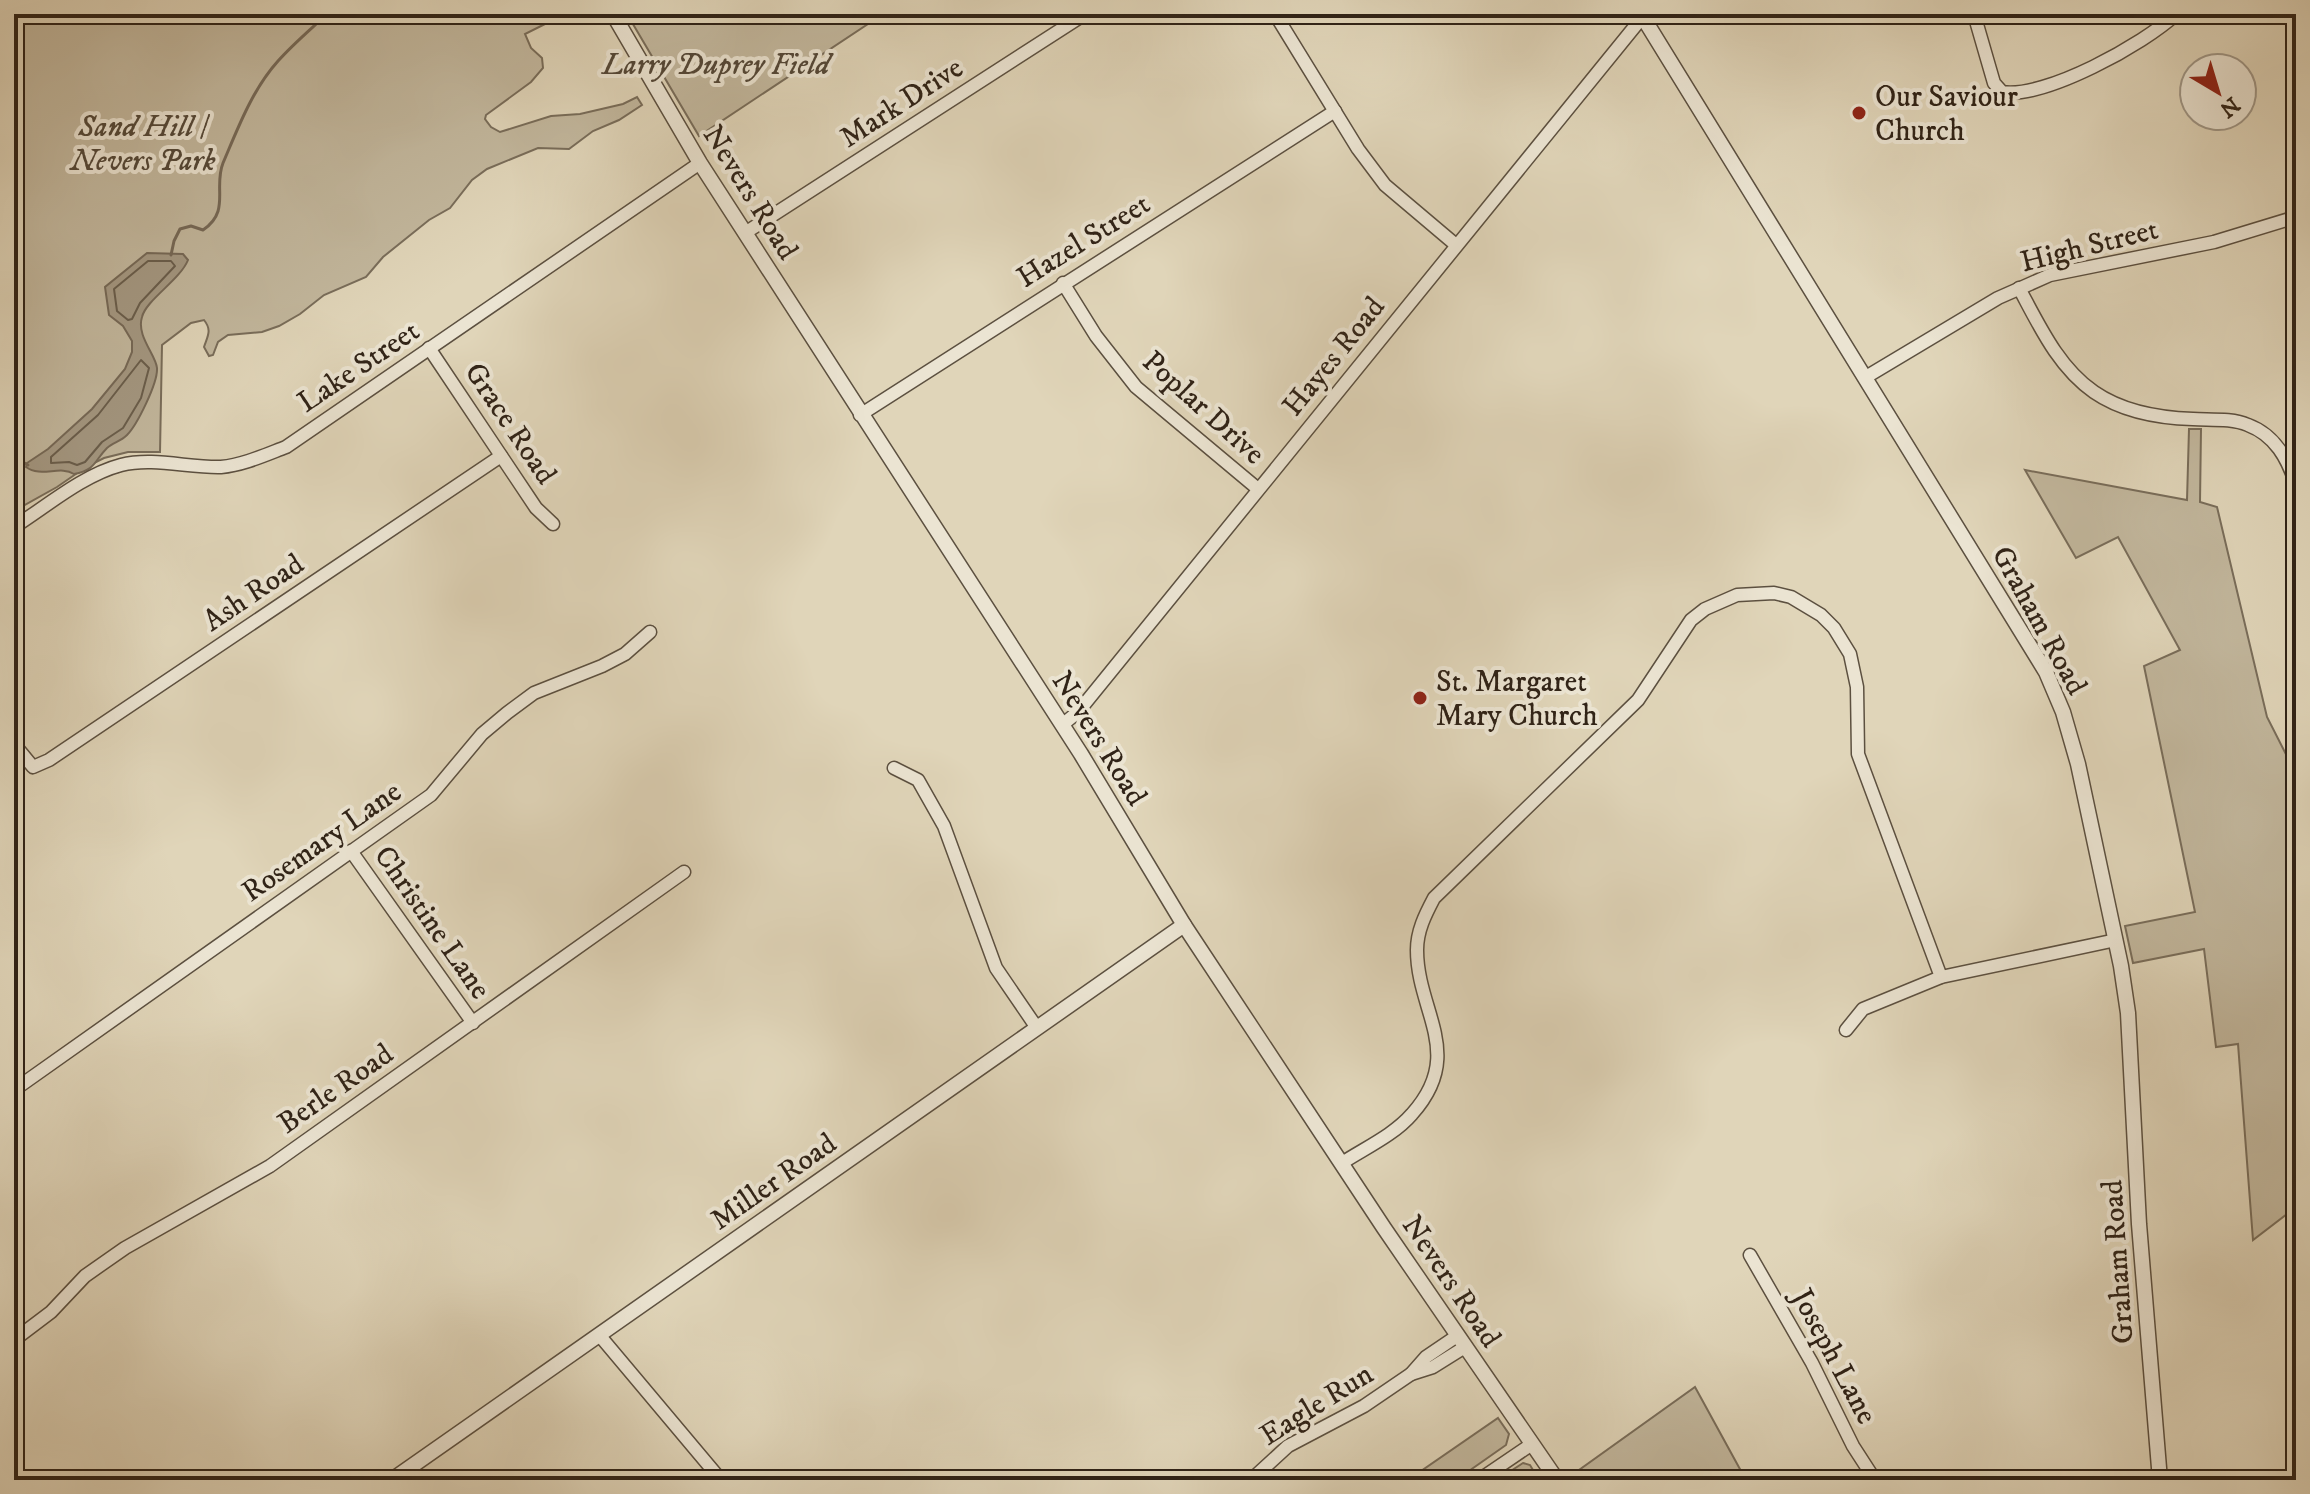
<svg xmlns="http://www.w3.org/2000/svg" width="2310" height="1494" font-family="'IM FELL DW Pica',serif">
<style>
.green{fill:#c2b79d;stroke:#796d5a;stroke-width:2}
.water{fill:#a49882;stroke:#766957;stroke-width:2}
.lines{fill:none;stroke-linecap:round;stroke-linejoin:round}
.shore{stroke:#6a5e4c;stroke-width:2}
.stream{stroke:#766957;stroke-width:3}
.minor-casing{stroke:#5c5040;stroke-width:15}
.tertiary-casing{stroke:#5c5040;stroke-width:17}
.minor{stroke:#ebe4d2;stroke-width:12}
.tertiary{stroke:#ebe4d2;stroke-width:14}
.poi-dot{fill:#8f2418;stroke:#ebe4d2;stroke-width:3}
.labels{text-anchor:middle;stroke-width:8;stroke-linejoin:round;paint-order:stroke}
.park-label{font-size:30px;font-style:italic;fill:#544838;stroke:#ebe4d2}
.poi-label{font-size:30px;fill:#302317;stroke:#ebe4d2;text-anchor:start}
.street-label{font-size:30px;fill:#302317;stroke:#ebe4d2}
</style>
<rect width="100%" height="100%" fill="#e0d5b9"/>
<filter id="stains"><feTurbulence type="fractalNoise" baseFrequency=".0025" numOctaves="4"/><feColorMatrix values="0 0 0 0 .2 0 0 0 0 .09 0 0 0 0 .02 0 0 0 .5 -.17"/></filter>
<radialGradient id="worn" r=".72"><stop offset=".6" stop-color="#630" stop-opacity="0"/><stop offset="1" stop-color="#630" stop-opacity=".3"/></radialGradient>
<!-- green -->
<g class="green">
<path d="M14 14H565L525 34 531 48 542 58 543 68 531 82 486 115 485 119 491 127 500 132 551 116 580 114 623 104 637 97 642 105 619 120 593 131 569 149 538 148 487 169 472 180 450 208 429 220 383 257 366 277 324 295 300 314 279 326 262 332 228 335 218 342 213 355 209 356 204 347C208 335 212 330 204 320L191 323 162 345 160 452H128L104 458 86 467 57 487 14 511Z"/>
<polygon points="627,14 883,14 699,136"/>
<polygon points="2189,429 2201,429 2200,502 2217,507 2267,717 2296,774 2296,1207 2253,1240 2238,1044 2216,1047 2204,949 2133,963 2125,926 2195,912 2144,666 2180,650 2118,537 2076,558 2025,470 2187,500"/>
<polygon points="1695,1387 1741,1471 1728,1480 1565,1480"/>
<polygon points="1498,1418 1509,1434 1506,1445 1456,1480 1408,1480"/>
<polygon points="1523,1463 1530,1465 1539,1480 1497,1480"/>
</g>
<!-- water -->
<path class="water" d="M147 253 183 254 188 260C180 280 146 300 142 317 136 336 156 355 157 368 158 383 137 425 127 435 121 441 113 443 107 448 94 461 96 470 74 474 60 465 41 478 26 467L27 463 48 449 92 409 125 369 132 352V341L123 326 109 315 105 287Z"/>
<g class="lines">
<!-- shore -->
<g class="shore">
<polygon points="148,261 171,261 175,266 140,303 132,319 128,320 117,311 114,289"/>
<polygon points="141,360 149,368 141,398 123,428 102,442 85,462 77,465 69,462 51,463 51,457 98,415"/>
</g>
<!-- stream -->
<g class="stream">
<path d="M171 255 174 241 180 229 191 226 203 230C231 211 213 188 223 163 238 128 252 90 278 61 293 44 311 29 327 14"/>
<polyline points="14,457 28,465"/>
</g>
<!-- minor casing -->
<g class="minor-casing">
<g id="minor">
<polyline points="1275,14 1358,149 1385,185 1456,245"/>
<path d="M1974 14 1994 83 2002 92C2045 99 2144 44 2176 14"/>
<polyline points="745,233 1085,14"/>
<polyline points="1063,283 1096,336 1136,387 1258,489"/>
<path d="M2019 288C2039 325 2058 367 2094 392 2123 412 2159 418 2193 419 2210 420 2232 418 2248 425 2275 435 2288 459 2296 485"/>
<polyline points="429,348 536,508 553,524"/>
<polyline points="1866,377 1998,298 2050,275 2214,242 2296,217"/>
<polyline points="860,415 1335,111"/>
<path d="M14 527C47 506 83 475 121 465 153 457 189 468 221 467 243 465 265 455 286 447L700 163"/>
<polyline points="1062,725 1078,712 1645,14"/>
<polyline points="14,744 33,767 49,760 501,456"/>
<polyline points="894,768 918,780 944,826 996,968 1037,1028"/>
<polyline points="351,851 473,1023"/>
<polyline points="1846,1030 1863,1009 1941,977 2116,940"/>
<polyline points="14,1090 431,795 482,734 507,713 534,693 602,666 625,654 650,632"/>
<path d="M1342 1163C1365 1148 1394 1135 1412 1114 1466 1054 1417 1012 1417 950 1417 931 1425 915 1434 898L1638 700 1691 620 1705 609 1737 595 1774 593 1791 597 1821 615 1834 628 1850 654 1857 687 1858 754 1941 977"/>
<polyline points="1750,1255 1812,1363 1853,1446 1875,1480"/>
<polyline points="600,1336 721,1480"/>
<polyline points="14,1340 51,1312 85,1276 125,1248 270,1166 684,872"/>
<polyline points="1411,1374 1433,1367 1465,1347"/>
<polyline points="1251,1480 1288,1446 1364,1406 1411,1374 1426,1357 1457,1336"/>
<polyline points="1479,1480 1532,1444"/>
</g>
</g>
<!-- tertiary casing -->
<g class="tertiary-casing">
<g id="tertiary">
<polyline points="613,14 700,163 1081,754 1184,925 1384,1228 1557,1480"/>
<polyline points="1641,14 2046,672 2063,712 2078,764 2121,966 2128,1013 2139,1224 2160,1480"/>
<polyline points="392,1480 1184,925"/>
</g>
</g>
<!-- minor -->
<use href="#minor" class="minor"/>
<!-- tertiary -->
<use href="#tertiary" class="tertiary"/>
</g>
<!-- markers -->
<g class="poi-dot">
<circle cx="1859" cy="113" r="8"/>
<circle cx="1420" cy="698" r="8"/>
</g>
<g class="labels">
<!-- park labels -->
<g class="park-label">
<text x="716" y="74">Larry Duprey Field</text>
<text x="143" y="136">Sand Hill /<tspan x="143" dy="34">Nevers Park</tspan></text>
</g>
<!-- poi labels -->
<g class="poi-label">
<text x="1875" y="106">Our Saviour<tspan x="1875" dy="34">Church</tspan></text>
<text x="1436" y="691">St. Margaret<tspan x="1436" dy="34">Mary Church</tspan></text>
</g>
<!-- street labels -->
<g class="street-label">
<text transform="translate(901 102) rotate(-33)" y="10">Mark Drive</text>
<text transform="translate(751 192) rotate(58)" y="10">Nevers Road</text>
<text transform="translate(1083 240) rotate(-32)" y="10">Hazel Street</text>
<text transform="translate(2089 245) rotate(-14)" y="10">High Street</text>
<text transform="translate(1333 356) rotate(-51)" y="10">Hayes Road</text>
<text transform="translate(358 366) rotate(-34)" y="10">Lake Street</text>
<text transform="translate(1204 407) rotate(42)" y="10">Poplar Drive</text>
<text transform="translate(511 423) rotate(56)" y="10">Grace Road</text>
<text transform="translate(253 592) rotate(-34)" y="10">Ash Road</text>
<text transform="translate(2040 620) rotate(61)" y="10">Graham Road</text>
<text transform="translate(1100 738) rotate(58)" y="10">Nevers Road</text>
<text transform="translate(321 841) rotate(-35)" y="10">Rosemary Lane</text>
<text transform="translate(433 922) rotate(55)" y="10">Christine Lane</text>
<text transform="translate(335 1088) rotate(-35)" y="10">Berle Road</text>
<text transform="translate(773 1181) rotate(-35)" y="10">Miller Road</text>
<text transform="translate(2117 1262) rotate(-94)" y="10">Graham Road</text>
<text transform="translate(1452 1281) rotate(56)" y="10">Nevers Road</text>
<text transform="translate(1835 1356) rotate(62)" y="10">Joseph Lane</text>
<text transform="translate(1316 1404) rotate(-32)" y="10">Eagle Run</text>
</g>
</g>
<!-- margin -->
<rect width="2310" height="1494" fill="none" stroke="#e0d5b9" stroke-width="48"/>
<rect x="16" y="16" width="2278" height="1462" fill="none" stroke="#302317" stroke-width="4"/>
<rect x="24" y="24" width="2262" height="1446" fill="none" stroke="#302317" stroke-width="2"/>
<!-- north arrow -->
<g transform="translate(2218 92) rotate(142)"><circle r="38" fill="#ebe4d2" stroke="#a09787" stroke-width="2"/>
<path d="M0-6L14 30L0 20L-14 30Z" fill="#8f2418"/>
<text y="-12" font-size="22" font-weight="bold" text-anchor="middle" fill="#302317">N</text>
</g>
<rect width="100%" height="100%" filter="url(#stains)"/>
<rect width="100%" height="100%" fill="url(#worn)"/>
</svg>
